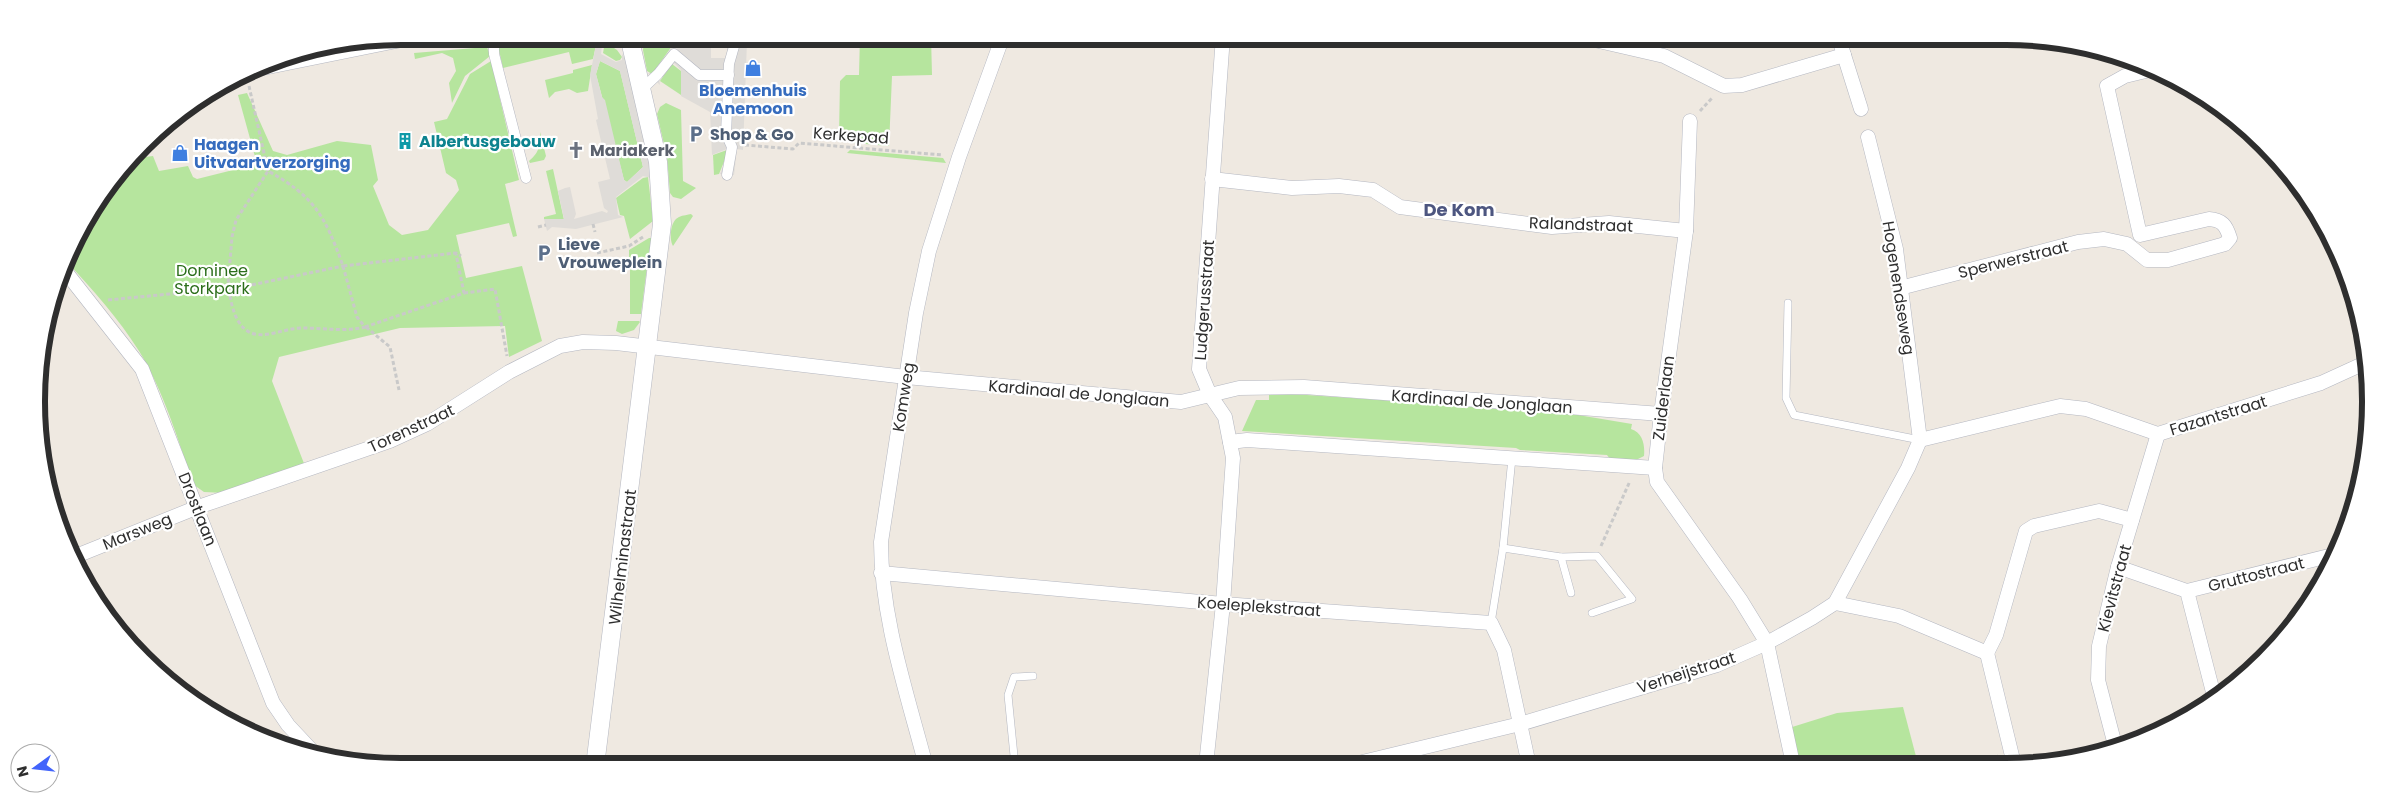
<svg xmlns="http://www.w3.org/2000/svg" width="2407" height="803" font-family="Poppins,sans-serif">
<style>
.green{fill:#b6e59e}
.plaza{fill:#dfdcd8;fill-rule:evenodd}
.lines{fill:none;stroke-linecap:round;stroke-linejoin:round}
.service-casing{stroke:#b4b7c1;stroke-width:8}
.pedestrian-casing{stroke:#b4b7c1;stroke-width:11}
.minor-casing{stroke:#b4b7c1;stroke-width:15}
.tertiary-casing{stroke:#b4b7c1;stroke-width:19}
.path{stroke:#c9c9c9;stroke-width:3;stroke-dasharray:4 2.5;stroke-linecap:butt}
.service{stroke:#fff;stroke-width:7}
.pedestrian{stroke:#fff;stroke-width:10}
.minor{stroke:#fff;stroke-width:14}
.tertiary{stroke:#fff;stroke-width:18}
.labels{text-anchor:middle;stroke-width:4.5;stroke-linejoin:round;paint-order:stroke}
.shop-label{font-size:16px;font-weight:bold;fill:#366cbe;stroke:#fff}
.service-label{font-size:16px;font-weight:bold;fill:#4e5e75;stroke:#fff;text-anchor:start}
.street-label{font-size:16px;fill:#2e2e2e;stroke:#fff}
.culture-label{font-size:16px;font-weight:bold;fill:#0d838f;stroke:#fff;text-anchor:start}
.worship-label{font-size:16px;font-weight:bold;fill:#5b616d;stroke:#fff;text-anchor:start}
.park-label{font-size:16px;fill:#2c6e1b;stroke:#fff}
.neighbourhood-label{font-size:18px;font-weight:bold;fill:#4d5680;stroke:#fff}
.rim{fill:none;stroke:#2e2e2e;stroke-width:6}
</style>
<rect width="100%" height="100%" fill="#efe9e1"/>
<!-- green -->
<g class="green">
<polygon points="645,36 676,36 672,46 652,74 647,71 643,50"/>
<polygon points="860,36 931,36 932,75 892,76 889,146 854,143 839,136 840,81 846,75 859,75"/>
<polygon points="574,37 574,40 500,42 500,39"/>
<polygon points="605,42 617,50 622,57 620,60 616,61 603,53"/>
<polygon points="596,45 593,59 572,64 569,52 503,68 498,46"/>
<polygon points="487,47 490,56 465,76 452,103 449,83 456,71 453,58 442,53 415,59 414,53"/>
<path d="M491 61 519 180 505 184 517 236 513 237 509 223 456 235 466 278 522 266 542 341 509 357 505 326 400 328 279 357 272 381 305 466 225 493 204 492 194 485C178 441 164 391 139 351 119 319 93 290 67 262L74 240 112 179 130 159 153 156 159 171 188 166 193 177 197 179 257 164 238 95 247 93 273 151 287 155 337 141 371 145 378 180 373 186 389 225 402 235 428 230 459 190 456 180 446 173 434 122 447 119 470 74Z"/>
<polygon points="600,61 620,71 643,167 627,182 624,180 596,74"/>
<polygon points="672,64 681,71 681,95 660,81"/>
<polygon points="592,65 588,91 577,93 569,89 555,92 549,98 545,80 573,73 573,70"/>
<polygon points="666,103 681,110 683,181 696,188 681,199 673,197 670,193 667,157 657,114 660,107"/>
<path d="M540 132 546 156 544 160 530 163 529 161C540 152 540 145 540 132Z"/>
<polygon points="727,150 728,152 719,174 714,175 713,155"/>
<polygon points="850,150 943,158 946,163 847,153"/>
<polygon points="553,169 564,220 544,219 544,217 556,214 546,171"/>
<polygon points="648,177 653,221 630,239 624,216 620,215 616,198 643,178"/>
<path d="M691 214 693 216 673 246C669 239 670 221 679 217 683 215 688 215 691 214Z"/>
<polygon points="649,238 652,238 648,267 643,262 629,263 629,250"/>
<polygon points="630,263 643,263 647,267 641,314 630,314"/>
<polygon points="618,321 639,321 640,322 634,330 622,334 616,331"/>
<path d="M1292 394 1560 412 1632 424 1631 429C1643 433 1645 445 1644 456L1634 461 1610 459 1607 455 1520 450 1516 448 1242 431 1256 400H1269V395Z"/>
<polygon points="1903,707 1918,764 1797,764 1789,728 1837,713"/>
</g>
<!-- plaza -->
<g class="plaza">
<polygon points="677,38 711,40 711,58 727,58 727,40 747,41 743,150 737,149 734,175 720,174 729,152 727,149 712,155 710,112 681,96 681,70 673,62 659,79 660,85 648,73 656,73"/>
<path d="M596 45H602L601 54 616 62 622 60V54L627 61 648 149 651 178 643 176 616 197 618 215 623 217 576 229 552 227 547 231 544 219H564L558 191 565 188 570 187 576 214 574 219 602 211 607 213 608 211 604 208 598 182 610 179 596 120 598 119 590 75ZM600 61 620 71 643 167 627 182 624 180 605 100 602 97 596 74Z"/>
</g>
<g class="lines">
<!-- service casing -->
<g class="service-casing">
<g id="service">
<polyline points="1788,303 1786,398 1794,415 1920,440"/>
<polyline points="1503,548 1512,458"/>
<polyline points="1561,557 1571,593"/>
<polyline points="1491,623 1503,548 1561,557 1597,556 1632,599 1592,613"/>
<polyline points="1015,766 1008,695 1014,677 1033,676"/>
</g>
</g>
<!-- pedestrian casing -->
<g class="pedestrian-casing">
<g id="pedestrian">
<polyline points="494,36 494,54 526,178"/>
<polyline points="639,92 658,74 674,54 699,75 729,75"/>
<polyline points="727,175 732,147 726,134 729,64 737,36"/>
</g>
</g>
<!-- minor casing -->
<g class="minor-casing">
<g id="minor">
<polyline points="1577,36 1664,56 1724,86 1742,85 1844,55"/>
<polyline points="1838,36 1861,109"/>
<polyline points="1690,121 1686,231 1661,414 1655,468 1657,482 1740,599 1767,643 1793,764"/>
<polyline points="1868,137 1896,249 1920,440"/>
<polyline points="1212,179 1292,188 1339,186 1373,190 1400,207 1552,227 1609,223 1686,231"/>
<polyline points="65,271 142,369 273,703 288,725 317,756"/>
<path d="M1900 288 2078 242 2104 239 2127 244 2147 260H2168L2225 244 2230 238C2226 225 2222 220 2209 219L2140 235 2107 86 2125 76 2154 69"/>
<polyline points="1920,440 2060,406 2086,409 2158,434 2321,383 2367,362"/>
<polyline points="1230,442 1247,440 1655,468"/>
<polyline points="76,556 198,507 390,441 427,424 509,372 560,346 583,342 616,343 906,377 1181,402 1239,388 1304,387 1661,414"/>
<polyline points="2118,567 2187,591 2214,696"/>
<polyline points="881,573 1223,604 1491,623 1504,650 1529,765"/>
<polyline points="2187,591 2333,555"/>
<polyline points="1835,603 1899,616 1987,653 1996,635 2026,531 2034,526 2099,511 2132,520"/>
<polyline points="1987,653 2014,764"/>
<polyline points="2115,745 2098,680 2099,646 2118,567 2158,434"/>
<polyline points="1206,765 1223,604 1233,458 1225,417 1210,395 1199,369 1223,36"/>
<polyline points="1350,765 1520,724 1717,665 1767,643 1812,618 1835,603 1908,468 1920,440"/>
<path d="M926 766C907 693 881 618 881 542L916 313 929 251 959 157 1003 36"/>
</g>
</g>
<!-- tertiary casing -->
<g class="tertiary-casing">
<g id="tertiary">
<polyline points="258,67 411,36"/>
<polyline points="595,766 662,224 658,162 629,36"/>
</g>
</g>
<!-- path -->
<g class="path">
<polyline points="249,86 268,171"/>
<polyline points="1700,111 1713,97"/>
<polyline points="745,145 793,149 799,143 943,155"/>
<polyline points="593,224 595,232"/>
<polyline points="538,227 546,225"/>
<polyline points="597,253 629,246 643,237"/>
<path d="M343 266 357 317 365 327C345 332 324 328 303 328 291 328 281 332 269 334 237 340 232 309 228 285H251Z"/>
<polyline points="464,293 495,289 507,356"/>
<path d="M108 300 180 293 228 285 232 237 236 220 268 171C315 197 325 216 343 266L456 253 461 256"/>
<polyline points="365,327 464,293 456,254"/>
<polyline points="366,327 390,347 399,390"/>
<polyline points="1601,546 1630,481"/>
<polyline points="1966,764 1998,756"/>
</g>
<!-- service -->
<use href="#service" class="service"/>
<!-- pedestrian -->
<use href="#pedestrian" class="pedestrian"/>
<!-- minor -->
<use href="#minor" class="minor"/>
<!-- tertiary -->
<use href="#tertiary" class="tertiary"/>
</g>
<!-- icons -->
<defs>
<g id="shop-bare" transform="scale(1.35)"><path d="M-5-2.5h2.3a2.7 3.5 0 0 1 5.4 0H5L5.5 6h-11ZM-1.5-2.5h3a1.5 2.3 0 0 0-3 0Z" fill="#3f7fe0" stroke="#fff" stroke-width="2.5" paint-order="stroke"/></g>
<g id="parking-bare" transform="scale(1.35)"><path d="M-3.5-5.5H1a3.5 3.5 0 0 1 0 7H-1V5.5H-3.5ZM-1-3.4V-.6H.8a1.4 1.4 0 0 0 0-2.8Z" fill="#5c6f8a" stroke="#fff" stroke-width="2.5" paint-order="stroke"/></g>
<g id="building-bare" transform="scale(1.35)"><path d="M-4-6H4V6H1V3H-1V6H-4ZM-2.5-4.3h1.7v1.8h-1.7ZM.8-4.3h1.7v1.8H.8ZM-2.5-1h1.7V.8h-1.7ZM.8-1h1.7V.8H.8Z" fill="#0f9aa8" stroke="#fff" stroke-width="2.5" paint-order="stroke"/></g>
<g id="church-bare" transform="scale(1.35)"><path d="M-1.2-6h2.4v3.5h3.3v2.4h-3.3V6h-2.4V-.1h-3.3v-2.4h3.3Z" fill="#6b7280" stroke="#fff" stroke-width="2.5" paint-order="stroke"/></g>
</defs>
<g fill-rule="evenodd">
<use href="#shop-bare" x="753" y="68"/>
<use href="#parking-bare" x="696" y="134"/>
<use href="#building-bare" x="405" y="141"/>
<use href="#church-bare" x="576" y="150"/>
<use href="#shop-bare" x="180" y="153"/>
<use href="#parking-bare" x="544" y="253"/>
</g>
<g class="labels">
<!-- shop labels -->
<g class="shop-label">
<text x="753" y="96">Bloemenhuis<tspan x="753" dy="18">Anemoon</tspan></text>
<text x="194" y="150" text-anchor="start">Haagen<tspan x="194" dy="18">Uitvaartverzorging</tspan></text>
</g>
<!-- service labels -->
<g class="service-label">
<text x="710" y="140">Shop &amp; Go</text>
<text x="558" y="250">Lieve<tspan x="558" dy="18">Vrouweplein</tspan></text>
</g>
<!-- street labels -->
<g class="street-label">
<text transform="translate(851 135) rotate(4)" y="6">Kerkepad</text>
<text transform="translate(1581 224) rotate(2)" y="6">Ralandstraat</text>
<text transform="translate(2013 259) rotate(-14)" y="6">Sperwerstraat</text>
<text transform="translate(1899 288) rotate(81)" y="6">Hogenendseweg</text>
<text transform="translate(1204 300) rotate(-86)" y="6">Ludgerusstraat</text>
<text transform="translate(1079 393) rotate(5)" y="6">Kardinaal de Jonglaan</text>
<text transform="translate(903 397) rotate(-81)" y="6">Komweg</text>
<text transform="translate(1663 398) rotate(-83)" y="6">Zuiderlaan</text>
<text transform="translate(1482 401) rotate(4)" y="6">Kardinaal de Jonglaan</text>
<text transform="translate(2218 415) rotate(-17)" y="6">Fazantstraat</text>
<text transform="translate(411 428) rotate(-25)" y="6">Torenstraat</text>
<text transform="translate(198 509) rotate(68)" y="6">Drostlaan</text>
<text transform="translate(137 531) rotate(-22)" y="6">Marsweg</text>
<text transform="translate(622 557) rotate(-83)" y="6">Wilhelminastraat</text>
<text transform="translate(2256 574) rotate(-14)" y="6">Gruttostraat</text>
<text transform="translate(2114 588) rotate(-75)" y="6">Kievitstraat</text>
<text transform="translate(1259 606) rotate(4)" y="6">Koeleplekstraat</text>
<text transform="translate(1686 672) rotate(-18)" y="6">Verheijstraat</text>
</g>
<!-- culture labels -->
<g class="culture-label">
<text x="419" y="147">Albertusgebouw</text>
</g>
<!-- worship labels -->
<g class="worship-label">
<text x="590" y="156">Mariakerk</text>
</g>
<!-- park labels -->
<g class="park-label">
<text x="212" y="276">Dominee<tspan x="212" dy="18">Storkpark</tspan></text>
</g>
<!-- neighbourhood labels -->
<g class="neighbourhood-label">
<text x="1459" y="216">De Kom</text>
</g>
</g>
<!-- crop -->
<path d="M0 0H2407V803H0ZM401 45H2006A356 356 0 0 1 2362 401V402A356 356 0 0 1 2006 758H401A356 356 0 0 1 45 402V401A356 356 0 0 1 401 45Z" fill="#fff" fill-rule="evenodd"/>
<path class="rim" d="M401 45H2006A356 356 0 0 1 2362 401V402A356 356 0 0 1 2006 758H401A356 356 0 0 1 45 402V401A356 356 0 0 1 401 45Z"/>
<!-- north arrow -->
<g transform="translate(35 768) rotate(255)"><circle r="24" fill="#ffffff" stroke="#ababab"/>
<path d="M0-4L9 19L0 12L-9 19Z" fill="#4264fb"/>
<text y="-8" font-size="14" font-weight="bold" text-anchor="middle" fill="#2e2e2e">N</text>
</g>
</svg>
